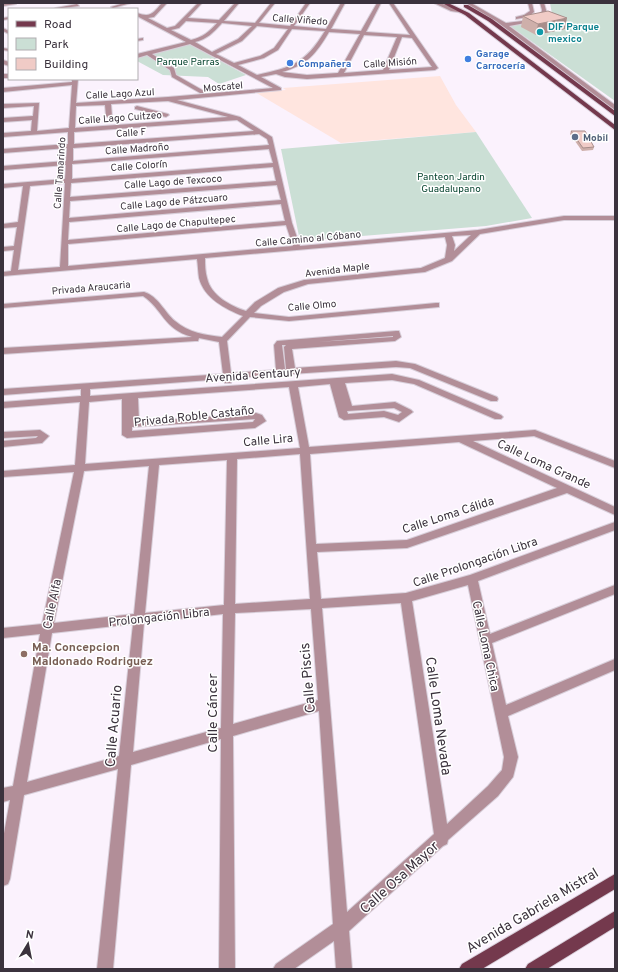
<svg xmlns="http://www.w3.org/2000/svg" width="618" height="972" font-family="Overpass,sans-serif">
<style>
.education{fill:#ffe5df}
.green{fill:#cbdfd5}
.lines{fill:none;stroke-linecap:round;stroke-linejoin:round}
.minor-casing{stroke:#d8cfda;stroke-width:2}
.major-casing{stroke:#d8cfda;stroke-width:2}
.minor{fill:#b28e98;fill-rule:evenodd}
.major{fill:#74394d;fill-rule:evenodd}
.wall{fill:#ceafaa}
.shaded-wall{fill:#a88e8b}
.building{fill:#f0cbc6;stroke:#a88e8b}
.culture-dot{fill:#0f9aa8;stroke:#fff;stroke-width:1.5}
.shop-dot{fill:#3f7fe0;stroke:#fff;stroke-width:1.5}
.service-dot{fill:#5c6f8a;stroke:#fff;stroke-width:1.5}
.education-dot{fill:#8d6e63;stroke:#fff;stroke-width:1.5}
.labels{text-anchor:middle;stroke-width:3;stroke-linejoin:round;paint-order:stroke}
.far-street-label{font-size:10px;fill:#3b323d;stroke:#fff}
.far-culture-label{font-size:10px;font-weight:bold;fill:#0d838f;stroke:#fff;text-anchor:start}
.far-shop-label{font-size:10px;font-weight:bold;fill:#366cbe;stroke:#fff;text-anchor:start}
.far-park-label{font-size:10px;fill:#07442f;stroke:#fff}
.far-service-label{font-size:10px;font-weight:bold;fill:#4e5e75;stroke:#fff;text-anchor:start}
.street-label{font-size:12px;fill:#3b323d;stroke:#fff}
.education-label{font-size:12px;font-weight:bold;fill:#785e54;stroke:#fff;text-anchor:start}
.near-street-label{font-size:14px;fill:#3b323d;stroke:#fff}
</style>
<rect width="100%" height="100%" fill="#fbf2fd"/>
<!-- education -->
<polygon class="education" points="440,76 456,105 476,132 341,143 255,92 286,90 283,88"/>
<!-- green -->
<g class="green">
<polygon points="550,3 615,3 615,101 510,26 532,23 552,14"/>
<polygon points="189,44 246,75 219,84 208,77 163,75 137,61 137,58"/>
<polygon points="476,132 532,218 486,226 300,241 281,149"/>
</g>
<g class="lines">
<!-- minor casing -->
<g class="minor-casing">
<g id="minor">
<polygon points="16,3 16,4 3,6 3,4"/>
<polygon points="124,3 131,3 113,8 111,7"/>
<path d="M162 3H167L154 17 148 18 167 28 175 26 198 3H202L188 18 219 20 235 3H239L224 21 255 23 271 3H275L259 23 290 26 306 3H310L294 26 326 29 341 3H345L331 29 361 31 377 3H381L366 32 410 35 389 3H393L438 68 435 70 307 79 285 77 276 74 261 77 281 88V90L177 100 240 117 272 137 292 223 300 246 478 230 564 216H615V220H564L480 234 452 261 425 272 308 284 284 292 261 306 254 313 289 317 436 303H439V307L289 321 250 317 227 341 231 373 276 370 274 345 277 341 396 331H399L401 337 395 341 292 349 295 368 396 361 415 364 497 397 498 399 497 401H491L410 368 396 367 232 378 231 383H225L223 379 90 389V396L392 374 419 380 501 415 503 417 501 419H495L414 384 392 380 345 383 352 406 395 402 411 410 413 412 399 422 384 417 344 420 339 417 330 384 298 387 309 447 535 430 615 461V468L534 436 473 441 615 507V515L567 493 407 548 317 552 321 599 406 593 470 575 615 522V530L478 581 490 634 615 585V594L492 643 506 705 615 659V670L508 716 518 757 513 777 498 796 448 840 447 844 443 846 349 931 352 969H336L334 941 294 969H273L276 964 333 924 319 711 233 736 235 969H219L221 739 131 765 113 969H97L118 769 24 795 10 879 8 884 3 886V839L10 800 3 802V788L13 786 40 634 3 638V628L42 624 74 472 3 477V471L75 465 80 402 3 408V402L81 396V389L3 395V389L223 374 219 342 199 338 198 341H195L3 354V348L192 337C163 329 163 309 143 296L3 308V304L144 292C158 296 165 313 175 321 189 333 205 335 222 337L243 316C225 309 204 298 199 278 198 272 198 265 197 259L3 276V272L11 271 14 250 3 251V247L14 246 17 227 3 228V224L18 222 23 186 3 188V184L65 179 66 165 3 170V166L66 161 67 148 3 153V149L68 144V132L3 137V133L31 131 32 120 3 122V118L33 116 34 106 3 108V104L39 103 37 131 69 128 72 85 3 92V88L72 82V79H78L76 103 168 97 273 88 190 44 152 54 174 68 176 75 204 91V93H200L172 77 170 70 147 55 137 58V54L186 42 137 16V13C151 18 153 13 162 3ZM186 21 217 23C209 32 203 37 191 40L171 30 179 28ZM222 23 252 26 238 39 212 52 195 42C207 39 213 33 222 23ZM257 26 288 29 274 48 260 56 234 63 216 54 242 41ZM292 29 325 31C305 64 292 67 257 75L238 65 264 58 278 50ZM329 32 360 34 338 73 307 75 282 72C307 65 316 54 329 32ZM364 35 397 37 383 70 344 73ZM402 37 412 38 432 67 389 70ZM168 101 228 117 75 128 76 106 105 105 106 116 109 118 112 116 111 104ZM237 120 254 131 74 144V132ZM259 134 267 139 269 145 73 161V148ZM269 149 273 163 72 179V164ZM273 167 276 181 70 197 71 183ZM65 183 60 267 18 270 30 186ZM277 185 281 200 69 218 70 201ZM281 204 285 221 68 240 69 222ZM286 225 293 246 68 266V244ZM471 235 454 251 455 245 452 236ZM445 237 447 245 445 258 421 268 304 280 278 288 255 302 246 311C231 306 211 296 207 278 205 271 205 265 205 258ZM393 336V337L317 342ZM282 345H286L284 347 286 369H285ZM289 387 300 448 85 464 89 402 122 399V435L127 438 255 428 266 421 262 415 256 413 139 422 138 398ZM394 408 402 412 398 415 384 411 348 414 347 411ZM255 419 253 422 132 431V427ZM459 442 557 488 407 540 316 544 310 454ZM300 454 310 599 235 604 237 459ZM227 460 224 605 145 613 159 465ZM149 466 134 614 54 623 84 471ZM468 585 504 757 502 770 488 786 447 824 412 601ZM401 603 434 834 347 912 322 608ZM311 609 318 700 233 724 235 613ZM223 614 221 728 133 752 144 623ZM133 624 119 756 27 782 52 633Z"/>
<polygon points="434,3 440,3 466,12 464,13 451,11"/>
<polygon points="466,3 471,3 506,23 530,20 541,15 542,10 540,3 544,3 546,10 545,17 531,22 509,26 615,105 615,110 496,21"/>
<polygon points="528,3 532,3 534,12 528,17 516,19 516,17 524,15 530,11"/>
<polygon points="77,4 79,6 54,9 56,8"/>
<polygon points="9,17 9,19 3,20 3,18"/>
<polygon points="3,28 9,31 9,34 3,31"/>
<polygon points="143,38 143,40 137,41 137,39"/>
<polygon points="3,48 9,49 9,51 3,50"/>
<polygon points="3,60 9,62 9,66 3,64"/>
<rect x="3" y="74" width="6" height="4"/>
<polygon points="137,106 168,114 169,115 166,117 135,109 135,107"/>
<polygon points="40,430 49,436 42,443 3,447 3,441 36,438 38,436 3,438 3,432"/>
</g>
</g>
<!-- major casing -->
<g class="major-casing">
<g id="major">
<polygon points="442,3 448,3 469,13 615,125 615,130 465,15"/>
<polygon points="464,5 468,5 492,19 615,111 615,116 488,21 464,7"/>
<polygon points="615,874 615,889 482,969 459,969 462,964"/>
<polygon points="615,911 615,927 547,969 525,969 528,964"/>
</g>
</g>
<!-- minor -->
<use href="#minor" class="minor"/>
<!-- major -->
<use href="#major" class="major"/>
</g>
<!-- wall -->
<g class="wall">
<polygon points="523,16 565,29 536,35 521,27"/>
<polygon points="571,131 594,147 593,150 582,151 570,134"/>
</g>
<!-- shaded-wall -->
<polygon class="shaded-wall" points="567,18 565,29 536,35 538,24"/>
<!-- building -->
<g class="building">
<polygon points="548,11 567,18 538,24 523,16"/>
<polygon points="571,131 585,131 594,147 583,148"/>
</g>
<!-- markers -->
<circle class="culture-dot" cx="540" cy="32" r="4"/>
<g class="shop-dot">
<circle cx="468" cy="59" r="4"/>
<circle cx="290" cy="63" r="4"/>
</g>
<circle class="service-dot" cx="575" cy="137" r="4"/>
<circle class="education-dot" cx="24" cy="654" r="4"/>
<g class="labels">
<!-- far-street labels -->
<g class="far-street-label">
<text transform="translate(300 19) rotate(4)" y="4">Calle Viñedo</text>
<text transform="translate(390 62) rotate(-4)" y="4">Calle Misión</text>
<text transform="translate(223 86) rotate(-5)" y="4">Moscatel</text>
<text transform="translate(120 93) rotate(-3)" y="4">Calle Lago Azul</text>
<text transform="translate(120 117) rotate(-4)" y="4">Calle Lago Cuitzeo</text>
<text transform="translate(131 132) rotate(-4)" y="4">Calle F</text>
<text transform="translate(137 148) rotate(-4)" y="4">Calle Madroño</text>
<text transform="translate(139 165) rotate(-4)" y="4">Calle Colorín</text>
<text transform="translate(59 173) rotate(-86)" y="4">Calle Tamarindo</text>
<text transform="translate(173 181) rotate(-4)" y="4">Calle Lago de Texcoco</text>
<text transform="translate(174 201) rotate(-5)" y="4">Calle Lago de Pátzcuaro</text>
<text transform="translate(176 223) rotate(-5)" y="4">Calle Lago de Chapultepec</text>
<text transform="translate(308 238) rotate(-5)" y="4">Calle Camino al Cóbano</text>
<text transform="translate(337 269) rotate(-7)" y="4">Avenida Maple</text>
<text transform="translate(91 287) rotate(-5)" y="4">Privada Araucaria</text>
<text transform="translate(312 305) rotate(-5)" y="4">Calle Olmo</text>
</g>
<!-- far-culture labels -->
<g class="far-culture-label">
<text x="548" y="30">DIF Parque<tspan x="548" dy="12">mexico</tspan></text>
</g>
<!-- far-shop labels -->
<g class="far-shop-label">
<text x="476" y="57">Garage<tspan x="476" dy="12">Carrocería</tspan></text>
<text x="298" y="67">Compañera</text>
</g>
<!-- far-park labels -->
<g class="far-park-label">
<text x="188" y="65">Parque Parras</text>
<text x="451" y="180">Panteon Jardin<tspan x="451" dy="12">Guadalupano</tspan></text>
</g>
<!-- far-service labels -->
<g class="far-service-label">
<text x="583" y="141">Mobil</text>
</g>
<!-- street labels -->
<g class="street-label">
<text transform="translate(253 375) rotate(-4)" y="4">Avenida Centaury</text>
<text transform="translate(194 416) rotate(-6)" y="4">Privada Roble Castaño</text>
<text transform="translate(268 440) rotate(-5)" y="4">Calle Lira</text>
<text transform="translate(544 464) rotate(25)" y="4">Calle Loma Grande</text>
<text transform="translate(448 515) rotate(-18)" y="4">Calle Loma Cálida</text>
<text transform="translate(475 562) rotate(-19)" y="4">Calle Prolongación Libra</text>
<text transform="translate(52 604) rotate(-78)" y="4">Calle Alfa</text>
<text transform="translate(159 617) rotate(-6)" y="4">Prolongación Libra</text>
<text transform="translate(486 646) rotate(78)" y="4">Calle Loma Chica</text>
</g>
<!-- education labels -->
<g class="education-label">
<text x="32" y="651">Ma. Concepcion<tspan x="32" dy="14">Maldonado Rodriguez</tspan></text>
</g>
<!-- near-street labels -->
<g class="near-street-label">
<text transform="translate(307 678) rotate(-95)" y="5">Calle Piscis</text>
<text transform="translate(212 713) rotate(-90)" y="5">Calle Cáncer</text>
<text transform="translate(439 716) rotate(82)" y="5">Calle Loma Nevada</text>
<text transform="translate(113 726) rotate(-85)" y="5">Calle Acuario</text>
<text transform="translate(399 877) rotate(-42)" y="5">Calle Osa Mayor</text>
<text transform="translate(532 910) rotate(-31)" y="5">Avenida Gabriela Mistral</text>
</g>
</g>
<!-- border -->
<rect width="618" height="972" fill="none" stroke="#3b323d" stroke-width="8"/>
<!-- legend -->
<rect x="8" y="8" width="130" height="72" fill="#ffffff" stroke="#b1adb1"/>
<rect x="16" y="21" width="20" height="6" fill="#74394d" stroke="#b1adb1"/>
<text x="44" y="28" font-size="12" fill="#3b323d">Road</text>
<rect x="16" y="38" width="20" height="12" fill="#cbdfd5" stroke="#b1adb1"/>
<text x="44" y="48" font-size="12" fill="#3b323d">Park</text>
<rect x="16" y="58" width="20" height="12" fill="#f0cbc6" stroke="#b1adb1"/>
<text x="44" y="68" font-size="12" fill="#3b323d">Building</text>
<!-- north arrow -->
<g transform="translate(28 944) rotate(10)" stroke="#ffffff" stroke-width="3" paint-order="stroke">
<path d="M0-3L7 15L0 10L-7 15Z" fill="#3b323d"/>
<text y="-6" font-size="11" font-weight="bold" text-anchor="middle" fill="#3b323d">N</text>
</g>
</svg>
